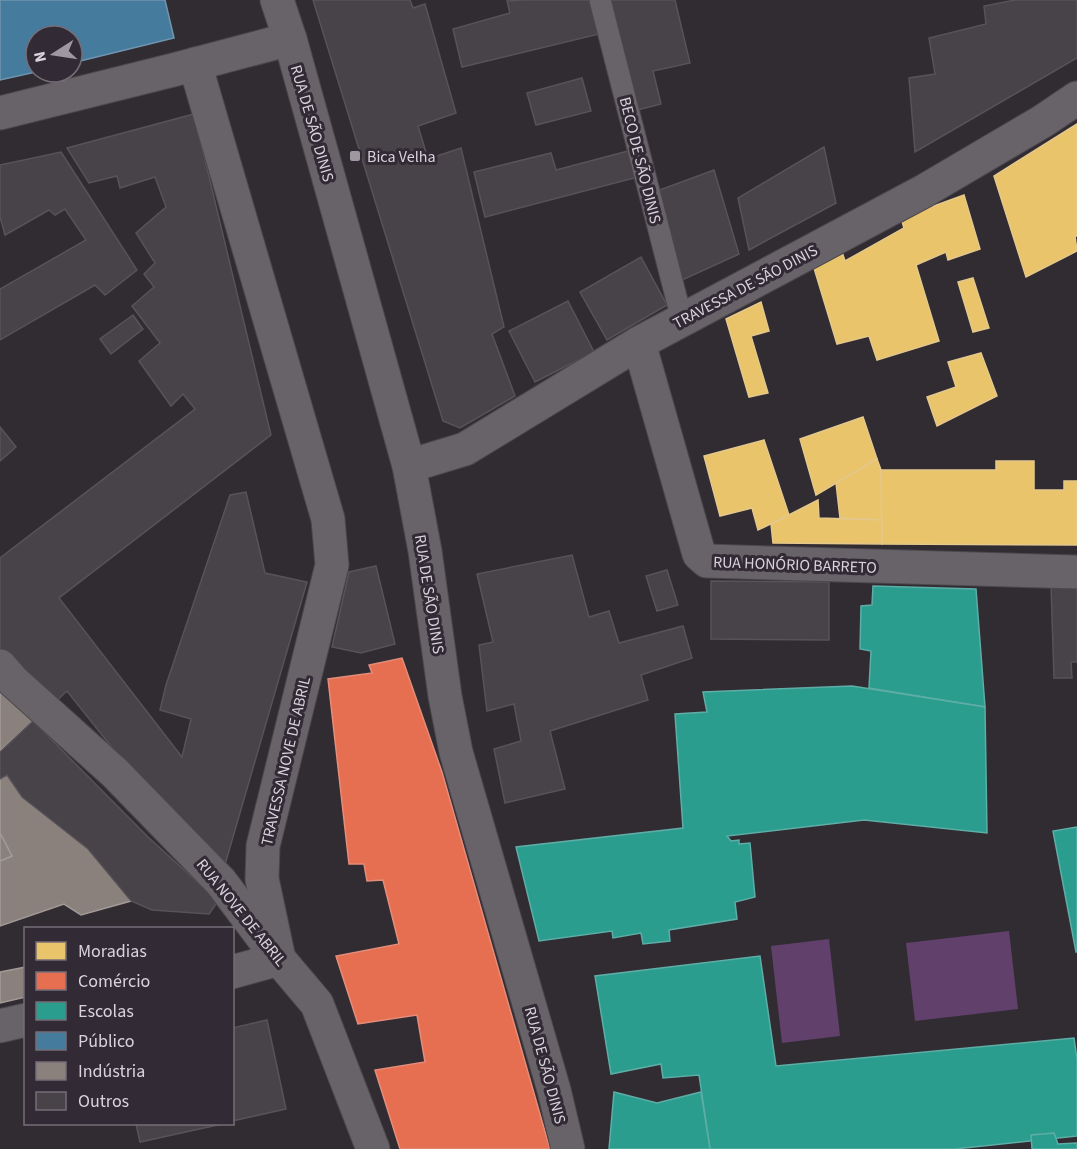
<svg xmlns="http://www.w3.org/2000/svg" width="1077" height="1149" font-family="'Source Sans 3',sans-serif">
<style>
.green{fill:#61406c}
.homes{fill:#e9c46a;stroke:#e4c88c;stroke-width:1.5}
.shops{fill:#e76f51;stroke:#e38d7a;stroke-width:1.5}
.schools{fill:#2a9d8f;stroke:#5eada6;stroke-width:1.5}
.public{fill:#457b9d;stroke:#7195b0;stroke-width:1.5}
.industry{fill:#8a817c;stroke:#a29a98;stroke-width:1.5}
.building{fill:#474348;stroke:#575358;stroke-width:1.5}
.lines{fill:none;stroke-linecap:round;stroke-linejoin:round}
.service-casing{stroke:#4b474c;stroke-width:23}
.minor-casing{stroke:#4b474c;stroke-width:35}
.tertiary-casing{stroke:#4b474c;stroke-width:35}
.service{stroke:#676368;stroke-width:21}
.minor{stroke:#676368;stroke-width:33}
.tertiary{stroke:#676368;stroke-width:33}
.poi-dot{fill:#9e99a0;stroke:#322a34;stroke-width:2}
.labels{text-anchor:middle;stroke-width:6;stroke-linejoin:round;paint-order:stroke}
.street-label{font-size:16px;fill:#d9d3db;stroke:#322a34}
.poi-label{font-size:16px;fill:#d9d3db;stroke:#322a34;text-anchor:start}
</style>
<rect width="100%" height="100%" fill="#312c32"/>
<!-- green -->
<g class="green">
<polygon points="1009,931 1018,1009 915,1021 906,943"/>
<polygon points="829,939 840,1036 782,1043 771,946"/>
</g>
<!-- homes -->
<g class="homes">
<polygon points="1077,124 1077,236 1075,236 1077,251 1026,277 994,176"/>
<polygon points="964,195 980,249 948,260 946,252 916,265 939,341 877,360 869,336 837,344 814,268 842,252 845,261 904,228 900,215 928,200 931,207"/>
<polygon points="973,278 989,328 973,332 958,282"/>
<polygon points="761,302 769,331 751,336 768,393 749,397 726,319"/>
<polygon points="981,353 997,396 937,426 927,397 956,387 948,362"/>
<polygon points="863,417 877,459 816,495 800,439"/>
<polygon points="764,440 789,515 758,530 752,508 720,516 704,456"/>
<polygon points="877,459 881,470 882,520 840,518 836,483"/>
<polygon points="996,461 1034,461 1034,490 1064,490 1064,481 1077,481 1077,545 882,544 881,470 996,470"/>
<polygon points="818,500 819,518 882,520 882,544 773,543 771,524"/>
</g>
<!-- shops -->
<polygon class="shops" points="402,658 442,772 550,1149 400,1149 375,1070 425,1062 417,1015 358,1024 336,956 399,944 383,880 367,881 364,864 349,864 328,679 372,673 369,665"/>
<!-- schools -->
<g class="schools">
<polygon points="873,586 976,589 985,707 869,688 871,651 860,649 861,606 872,605"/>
<polygon points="852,686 985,707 987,833 864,820 727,836 731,841 739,840 739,844 750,843 755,897 735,902 737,919 669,930 670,941 643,944 641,933 613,938 612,931 539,941 516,847 683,828 675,714 707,712 703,692"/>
<polygon points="1077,827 1077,952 1076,952 1053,831"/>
<polygon points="760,956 776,1066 1074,1038 1077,1059 1077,1136 955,1149 710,1149 699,1075 663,1078 661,1064 611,1074 595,976"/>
<polygon points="614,1092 657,1103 701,1092 710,1149 609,1149"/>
<polygon points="1054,1133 1058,1144 1077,1143 1077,1149 1032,1149 1031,1135"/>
</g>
<!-- public -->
<polygon class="public" points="0,0 165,0 174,38 72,63 72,36 36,36 36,72 0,80"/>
<!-- industry -->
<g class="industry">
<polygon points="0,685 33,721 0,751"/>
<polygon points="7,775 22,797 88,849 131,901 81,915 64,904 0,926 0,861 12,856 0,833 0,779"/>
<polygon points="0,833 12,856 0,861"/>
<polygon points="26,967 26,997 0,1003 0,972"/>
</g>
<!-- building -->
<g class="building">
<polygon points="313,0 410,0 413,8 425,4 456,113 418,126 428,159 461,148 504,327 492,334 515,396 460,428 443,421"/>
<polygon points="525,0 590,0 599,34 462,67 453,29 510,13 507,1"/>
<polygon points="611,0 675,0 690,63 653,71 661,104 637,110"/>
<polygon points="1015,0 1077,0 1077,58 915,152 909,78 935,74 929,38 986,24 984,6"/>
<polygon points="582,78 591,111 536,125 527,93"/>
<polygon points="194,114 271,435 59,598 182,757 191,719 160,710 166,685 230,495 246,492 265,573 307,582 224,868 153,799 67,691 51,706 0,654 0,558 195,409 183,394 171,406 139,361 160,343 132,306 154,287 144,274 155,263 136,233 166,207 155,177 120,188 117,176 89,183 67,148"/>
<polygon points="824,147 836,203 749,250 738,198"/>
<polygon points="632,150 638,177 485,217 474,172 551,153 556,170"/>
<polygon points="61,152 137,270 105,295 95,285 0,340 0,289 86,240 65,209 55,215 49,210 5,235 0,217 0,165"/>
<polygon points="714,170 739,254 680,281 657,191"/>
<polygon points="641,257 667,305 607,340 580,292"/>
<polygon points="568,301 594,352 535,382 509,331"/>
<polygon points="133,315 143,329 111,354 100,339"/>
<polygon points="0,427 16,447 0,461"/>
<polygon points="572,555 589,617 609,611 619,643 683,626 692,658 641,675 648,700 550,731 565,789 505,803 494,749 521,741 514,704 487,711 479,645 493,642 477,574"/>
<polygon points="376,566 395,644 361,653 332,647 349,572"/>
<polygon points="667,570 678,605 657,611 646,576"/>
<polygon points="711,581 829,582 829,640 711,639"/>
<polygon points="1077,584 1077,662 1071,662 1072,678 1054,678 1051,585"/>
<polygon points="33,721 148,837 218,901 209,914 152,910 131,901 88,849 22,797 7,775 0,779 0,752"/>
<polygon points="267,1020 286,1109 232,1121 232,1028"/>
<polygon points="136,1124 222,1124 140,1142"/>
</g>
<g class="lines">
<!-- service casing -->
<g class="service-casing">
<polyline id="service" points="600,0 682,320"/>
</g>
<!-- minor casing -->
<g class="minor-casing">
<g id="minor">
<polyline points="195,64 328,519 332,565 263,846 262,879 279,959"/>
<polyline points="0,113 173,70 290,39"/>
<polyline points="639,343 699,554 707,561 1077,572"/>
<polyline points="409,466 465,449 639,343 924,191 1043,121 1077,98"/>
<polyline points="0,666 13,681 115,773 221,882 279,959 317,1004 373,1149"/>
<polyline points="232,972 279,959"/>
<polyline points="0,1026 26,1020"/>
</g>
</g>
<!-- tertiary casing -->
<g class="tertiary-casing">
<polyline id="tertiary" points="277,0 290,39 409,466 425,551 445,696 456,752 554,1090 568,1149"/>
</g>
<!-- service -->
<use href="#service" class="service"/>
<!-- minor -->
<use href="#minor" class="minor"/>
<!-- tertiary -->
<use href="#tertiary" class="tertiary"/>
</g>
<!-- markers -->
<rect class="poi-dot" x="349" y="150" width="12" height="12" rx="3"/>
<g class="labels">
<!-- street labels -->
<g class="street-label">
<text transform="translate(313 123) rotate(74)" y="6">RUA DE SÃO DINIS</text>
<text transform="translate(641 160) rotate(76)" y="6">BECO DE SÃO DINIS</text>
<text transform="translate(745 286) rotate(-28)" y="6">TRAVESSA DE SÃO DINIS</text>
<text transform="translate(795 564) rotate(2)" y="6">RUA HONÓRIO BARRETO</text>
<text transform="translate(430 594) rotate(81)" y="6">RUA DE SÃO DINIS</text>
<text transform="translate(285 761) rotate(-77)" y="6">TRAVESSA NOVE DE ABRIL</text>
<text transform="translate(242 912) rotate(51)" y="6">RUA NOVE DE ABRIL</text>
<text transform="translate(546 1065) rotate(75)" y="6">RUA DE SÃO DINIS</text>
</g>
<!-- poi labels -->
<g class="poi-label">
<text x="367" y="162">Bica Velha</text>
</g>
</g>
<!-- legend -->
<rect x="24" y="927" width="210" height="198" fill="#322a34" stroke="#756e77" stroke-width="1.5"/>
<rect x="36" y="942" width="30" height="18" fill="#e9c46a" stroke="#756e77" stroke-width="1.5"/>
<text x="78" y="957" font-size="18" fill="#d9d3db">Moradias</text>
<rect x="36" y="972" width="30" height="18" fill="#e76f51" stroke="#756e77" stroke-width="1.5"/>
<text x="78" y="987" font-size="18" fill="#d9d3db">Comércio</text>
<rect x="36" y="1002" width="30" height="18" fill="#2a9d8f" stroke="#756e77" stroke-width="1.5"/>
<text x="78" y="1017" font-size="18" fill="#d9d3db">Escolas</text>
<rect x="36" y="1032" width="30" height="18" fill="#457b9d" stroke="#756e77" stroke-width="1.5"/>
<text x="78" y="1047" font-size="18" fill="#d9d3db">Público</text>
<rect x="36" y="1062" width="30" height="18" fill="#8a817c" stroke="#756e77" stroke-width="1.5"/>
<text x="78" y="1077" font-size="18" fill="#d9d3db">Indústria</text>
<rect x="36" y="1092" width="30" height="18" fill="#474348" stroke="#756e77" stroke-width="1.5"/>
<text x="78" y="1107" font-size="18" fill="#d9d3db">Outros</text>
<!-- north arrow -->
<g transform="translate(54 54) rotate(258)"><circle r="28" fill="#322a34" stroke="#756e77" stroke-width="1.5"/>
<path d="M0-4.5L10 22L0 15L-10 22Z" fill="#9e99a0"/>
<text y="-9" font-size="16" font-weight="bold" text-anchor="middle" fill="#d9d3db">N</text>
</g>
</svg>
